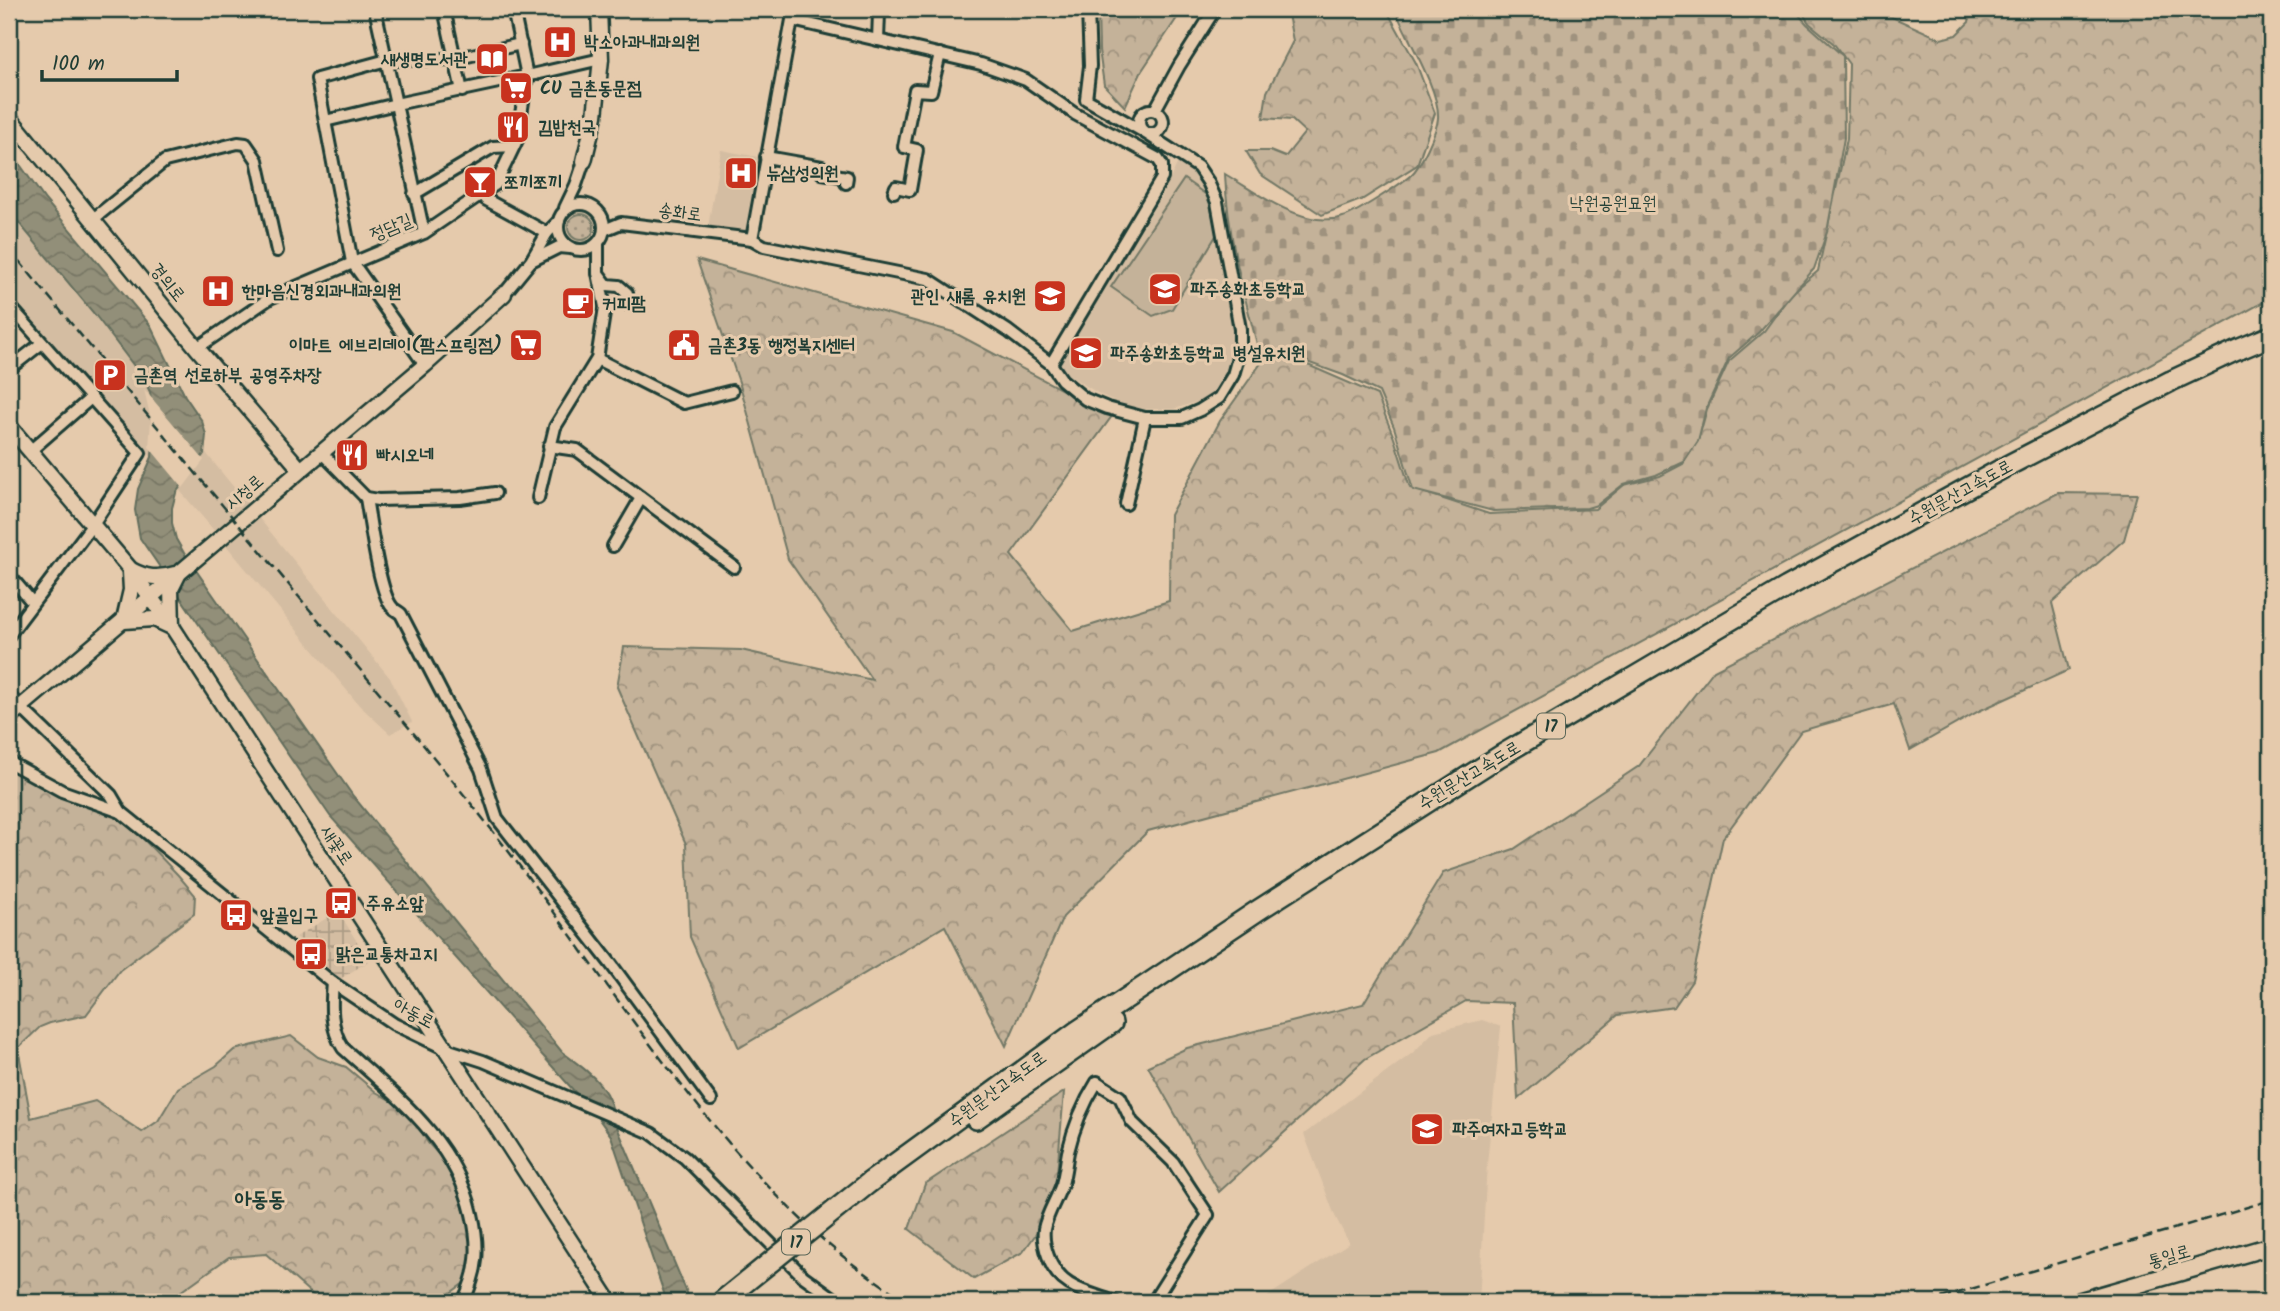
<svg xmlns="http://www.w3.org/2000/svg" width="2280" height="1311" font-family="Kalam,'Poor Story',sans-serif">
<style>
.built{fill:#d4bda2}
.industrial{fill:url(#industrial-grid)}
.forest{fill:url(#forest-crowns);stroke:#727866;stroke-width:2}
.cemetery{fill:url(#cemetery-stones);stroke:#727866;stroke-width:2}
.park{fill:url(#park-dots);stroke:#727866;stroke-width:2}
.garden{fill:#c4b299;stroke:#727866;stroke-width:2}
.water{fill:url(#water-waves);stroke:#646e5d;stroke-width:2}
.pier{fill:#e5caac}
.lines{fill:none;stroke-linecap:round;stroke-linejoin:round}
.street-casing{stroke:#1f3d34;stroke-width:16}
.secondary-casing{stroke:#1f3d34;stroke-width:19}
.primary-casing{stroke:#1f3d34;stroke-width:21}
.highway-casing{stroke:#1f3d34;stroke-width:24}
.street{stroke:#e5caac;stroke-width:10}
.secondary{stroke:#e5caac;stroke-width:14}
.primary{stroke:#e5caac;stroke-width:16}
.highway{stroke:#e5caac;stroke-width:19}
.rail{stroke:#1f3d34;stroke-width:2.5;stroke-dasharray:10 5;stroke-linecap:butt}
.highway-bridge-casing{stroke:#1f3d34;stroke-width:24;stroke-linecap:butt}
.highway-bridge{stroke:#e5caac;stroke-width:19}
.labels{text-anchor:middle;stroke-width:6;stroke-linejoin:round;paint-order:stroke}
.shield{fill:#e5caac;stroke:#5a6758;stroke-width:2}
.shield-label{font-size:16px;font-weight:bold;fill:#1f3d34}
.poi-label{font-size:18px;font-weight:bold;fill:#1f3d34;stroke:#e5caac;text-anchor:start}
.park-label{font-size:18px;fill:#274339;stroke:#e5caac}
.street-label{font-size:18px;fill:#1f3d34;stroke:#e5caac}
.quarter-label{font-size:21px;font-weight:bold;fill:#1f3d34;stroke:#e5caac}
</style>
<defs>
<pattern id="industrial-grid" width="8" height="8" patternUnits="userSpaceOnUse" patternTransform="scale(1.75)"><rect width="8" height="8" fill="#d4bda2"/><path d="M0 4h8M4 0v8" fill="none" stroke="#ab9b85"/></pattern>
<pattern id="forest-crowns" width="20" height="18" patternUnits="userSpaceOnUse" patternTransform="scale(1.75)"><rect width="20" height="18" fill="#c4b299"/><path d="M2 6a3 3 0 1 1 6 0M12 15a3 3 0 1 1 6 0" fill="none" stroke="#9f927e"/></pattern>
<pattern id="cemetery-stones" width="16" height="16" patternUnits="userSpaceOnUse" patternTransform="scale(1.75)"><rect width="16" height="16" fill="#c4b299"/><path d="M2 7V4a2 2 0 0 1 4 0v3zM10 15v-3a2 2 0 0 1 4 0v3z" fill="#9f927e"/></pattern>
<pattern id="park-dots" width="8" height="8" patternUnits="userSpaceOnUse" patternTransform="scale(1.75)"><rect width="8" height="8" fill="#c4b299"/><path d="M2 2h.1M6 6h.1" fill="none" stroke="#9f927e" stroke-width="1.8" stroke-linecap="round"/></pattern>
<pattern id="water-waves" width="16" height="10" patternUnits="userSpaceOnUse" patternTransform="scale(1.75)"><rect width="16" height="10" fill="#928f79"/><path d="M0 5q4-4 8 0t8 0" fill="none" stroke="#777664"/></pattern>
</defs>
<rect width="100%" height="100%" fill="#e5caac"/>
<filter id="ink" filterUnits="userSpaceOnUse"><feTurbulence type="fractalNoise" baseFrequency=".0143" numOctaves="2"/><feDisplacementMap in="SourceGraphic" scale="14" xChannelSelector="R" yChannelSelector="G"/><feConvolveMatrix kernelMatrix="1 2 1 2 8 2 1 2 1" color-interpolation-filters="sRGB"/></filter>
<g filter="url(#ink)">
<!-- built -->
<g class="built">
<polygon points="721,150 758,157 745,233 708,227"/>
<polygon points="1179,160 1195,169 1213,199 1236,328 1236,351 1230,370 1215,392 1200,401 1174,409 1144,409 1126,406 1101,395 1062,371 1060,356 1106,282 1134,241 1164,192"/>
<polygon points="9,201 218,468 390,678 412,722 390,734 359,705 206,521 9,292"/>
<polygon points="1482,1020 1501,1027 1487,1164 1479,1302 1262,1302 1271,1294 1349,1243 1335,1216 1304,1134 1415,1051 1433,1032"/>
</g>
<!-- industrial -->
<polygon class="industrial" points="338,911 369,961 340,979 296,937"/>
<!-- forest -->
<g class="forest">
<polygon points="1098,9 1183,9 1141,72 1125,107 1104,85 1099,50"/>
<polygon points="1287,9 1386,9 1416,63 1435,113 1417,165 1363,199 1322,215 1260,174 1246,151 1270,151 1285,157 1305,132 1292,120 1263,118 1267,92 1293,41"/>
<polygon points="1800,9 1874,9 1941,39 1956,35 1969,22 1971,9 2271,9 2271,298 1439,753 1148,831 1063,917 1006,1046 945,926 739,1048 690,937 686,844 617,687 624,647 741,650 872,680 788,559 740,385 697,260 953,332 1112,416 1011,555 1073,631 1169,601 1170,515 1220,421 1271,349 1377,395 1394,438 1410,488 1489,514 1595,509 1624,485 1660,476 1683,464 1698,441 1707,409 1729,361 1764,331 1791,294 1818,271 1847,139 1849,64 1834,44 1809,23"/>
<polygon points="2058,493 2137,494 2124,540 2052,603 2069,670 1979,711 1910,750 1894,704 1801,731 1723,838 1692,981 1674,1007 1618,1015 1518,1099 1513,1003 1466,1001 1365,1059 1219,1192 1148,1066 1187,1048 1363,1004 1443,873 1514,849 1639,766 1714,670"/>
<polygon points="9,763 45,785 126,821 178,875 195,895 194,914 120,970 86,1015 50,1023 40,1027 18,1048 31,1118 95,1101 142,1132 158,1121 178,1088 216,1066 234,1050 291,1036 318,1057 346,1067 376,1092 409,1111 428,1143 450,1167 471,1232 474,1256 464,1283 438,1302 321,1302 266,1254 229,1257 166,1302 9,1302"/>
<polygon points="1064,1092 1054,1209 1023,1252 974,1279 909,1229 925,1184"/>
</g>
<!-- cemetery -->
<path class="cemetery" d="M1395 9H1794L1807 24 1843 56 1844 138 1827 232 1814 269 1759 332 1729 358 1706 408 1698 441 1684 462 1656 475 1624 484 1597 505 1587 508 1493 511 1413 490 1394 427 1379 392 1343 375 1257 344C1242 288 1227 231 1225 174 1252 190 1280 211 1311 218 1319 220 1334 220 1343 217 1355 214 1401 184 1411 175 1421 166 1437 131 1438 118 1440 90 1405 35 1395 9Z"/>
<!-- park -->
<circle class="park" cx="581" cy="227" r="13"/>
<!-- garden -->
<polygon class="garden" points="1184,179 1208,196 1217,234 1172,309 1153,316 1111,287"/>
<!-- water -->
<path class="water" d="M9 149 45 200 151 326 185 396 202 421 206 435 204 454 176 493 172 508V523L176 539 184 553 353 796 562 1052C594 1076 610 1086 617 1127L691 1302H667L611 1136 598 1118 330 816 140 538 135 510 138 489 152 457 154 420 150 392 143 378 96 316 9 211Z"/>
<!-- pier -->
<polygon class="pier" points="144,389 204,460 183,488 149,447 151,420"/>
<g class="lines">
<!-- street casing -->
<g class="street-casing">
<g id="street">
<polyline points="444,9 462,91"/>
<polyline points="513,9 527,76 601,59"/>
<polyline points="794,9 752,239 764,246 928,279 1008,331 1051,364 1062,380 1085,399 1107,408 1145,418 1182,418 1200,410 1219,398 1233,375 1240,350 1240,329 1217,202 1208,182 1198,167 1144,132 1086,99 1090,66 1088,9"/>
<polyline points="792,20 981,64 1015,76 1026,80 1075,114 1158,159 1162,165 1162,178 1051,364"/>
<polyline points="878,40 879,13"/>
<circle cx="1151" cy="122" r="12"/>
<polyline points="1155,110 1179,66 1215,9"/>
<polyline points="325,121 396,104 375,9"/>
<polyline points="766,157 822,167 822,173 847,177 846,183"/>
<polyline points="894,192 896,187 910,190 917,150 904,147 915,90 931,91 940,54"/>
<polyline points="414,194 493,147 514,146"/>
<polyline points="483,194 485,199 547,233"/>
<circle cx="581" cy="227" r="23"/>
<polyline points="565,208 576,185 584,161"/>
<polyline points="92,220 165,161 238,143 246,144 257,160 277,251"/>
<polyline points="604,230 621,223 752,239"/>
<polyline points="598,243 598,273 607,285 619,286 627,293 628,304"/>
<polyline points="533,260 559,247 570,248"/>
<polyline points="504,294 531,261 547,233 559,221"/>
<polyline points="9,305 140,453 93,524 9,635"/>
<polyline points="197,348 270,298 424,233 496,184 517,140 527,76 396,104 424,233"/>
<polyline points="597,359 684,403 732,391"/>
<polyline points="425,365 352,262 317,79 387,60 454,59 521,44"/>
<polyline points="9,369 42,343"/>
<polyline points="549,446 577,450 734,567"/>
<polyline points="30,451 91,398"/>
<polyline points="321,452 366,498 378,500 460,498 495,493"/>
<path d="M366 498C370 520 379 592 392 607 394 610 398 611 401 614L481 769 497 818 611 964 711 1100"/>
<polyline points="538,498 555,427 597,359 605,307 598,273"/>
<polyline points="1126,504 1145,418"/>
<polyline points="613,546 641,498"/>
<polyline points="9,575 32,602"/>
<polyline points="9,696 111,795 121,812 333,983 394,1024 446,1049 483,1061 651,1133 685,1158 803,1276 839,1302"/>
<polyline points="9,762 62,791 121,812"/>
<path d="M333 983C331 1006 330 1028 343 1048 397 1097 455 1140 472 1214 480 1248 478 1271 463 1302"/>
<path d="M1115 1302C1087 1292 1058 1288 1048 1256 1045 1248 1043 1237 1044 1229 1047 1213 1057 1199 1062 1184 1065 1174 1066 1162 1068 1152 1074 1126 1083 1104 1097 1082L1120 1097 1132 1122 1173 1162 1208 1215 1153 1302"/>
</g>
</g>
<!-- secondary casing -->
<g class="secondary-casing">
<g id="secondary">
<polyline points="9,117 197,348 300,469"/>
<polyline points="584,161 595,116 601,59 599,9"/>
<polyline points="9,426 130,569 173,628 610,1302"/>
<path d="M131 570C146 578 158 579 175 574"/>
<polyline points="124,620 131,590 130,572"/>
<polyline points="124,621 154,619 169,626"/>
<polyline points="172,626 171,589 178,575"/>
<polyline points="9,717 425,365 504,294"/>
</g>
</g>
<!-- primary casing -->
<g class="primary-casing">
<polyline id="primary" points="2077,1302 2271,1246"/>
</g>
<!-- highway casing -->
<g class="highway-casing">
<g id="highway">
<polyline points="976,1119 1112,1023"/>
<polyline points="870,1182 1076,1032 1257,911 1500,756 1787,587 2007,466 2171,381 2235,351 2271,336"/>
</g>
</g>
<!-- street -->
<use href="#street" class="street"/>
<!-- secondary -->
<use href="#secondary" class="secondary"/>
<!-- primary -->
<use href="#primary" class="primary"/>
<!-- highway -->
<use href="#highway" class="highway"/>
<!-- rail -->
<g class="rail">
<path d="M9 249C106 365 202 481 299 597 365 676 432 753 495 834 601 969 690 1119 818 1235 845 1260 876 1281 907 1302"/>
<polyline points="1927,1302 2271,1200"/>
</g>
<!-- highway-bridge casing -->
<g class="highway-bridge-casing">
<polyline id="highway-bridge" points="721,1302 870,1182"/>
</g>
<!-- highway-bridge -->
<use href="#highway-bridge" class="highway-bridge"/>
</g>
</g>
<!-- icons -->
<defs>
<g id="hospital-square" transform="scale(1.75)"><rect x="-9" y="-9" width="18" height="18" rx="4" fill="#c8321e" stroke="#e5caac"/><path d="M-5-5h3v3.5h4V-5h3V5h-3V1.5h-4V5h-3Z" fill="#fff"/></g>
<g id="library-square" transform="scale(1.75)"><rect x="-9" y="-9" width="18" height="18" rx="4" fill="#c8321e" stroke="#e5caac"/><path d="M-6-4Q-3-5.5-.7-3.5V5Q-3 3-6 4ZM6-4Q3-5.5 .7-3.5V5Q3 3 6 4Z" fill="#fff"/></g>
<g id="supermarket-square" transform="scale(1.75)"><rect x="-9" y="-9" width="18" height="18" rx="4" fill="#c8321e" stroke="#e5caac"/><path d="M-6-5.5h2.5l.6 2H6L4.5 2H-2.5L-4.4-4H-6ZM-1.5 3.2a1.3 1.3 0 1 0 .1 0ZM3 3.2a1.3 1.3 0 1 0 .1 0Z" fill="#fff"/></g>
<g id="restaurant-square" transform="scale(1.75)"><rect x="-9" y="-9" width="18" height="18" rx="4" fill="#c8321e" stroke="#e5caac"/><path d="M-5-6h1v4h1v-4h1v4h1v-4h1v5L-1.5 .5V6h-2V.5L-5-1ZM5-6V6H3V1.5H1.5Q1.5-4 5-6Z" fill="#fff"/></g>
<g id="bar-square" transform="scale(1.75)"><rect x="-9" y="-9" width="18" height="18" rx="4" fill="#c8321e" stroke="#e5caac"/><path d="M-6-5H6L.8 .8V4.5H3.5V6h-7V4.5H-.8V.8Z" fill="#fff"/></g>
<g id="school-square" transform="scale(1.75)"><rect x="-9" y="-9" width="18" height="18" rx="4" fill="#c8321e" stroke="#e5caac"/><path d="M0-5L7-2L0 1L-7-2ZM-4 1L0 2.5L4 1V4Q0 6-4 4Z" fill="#fff"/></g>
<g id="cafe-square" transform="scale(1.75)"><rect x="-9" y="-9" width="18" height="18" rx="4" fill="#c8321e" stroke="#e5caac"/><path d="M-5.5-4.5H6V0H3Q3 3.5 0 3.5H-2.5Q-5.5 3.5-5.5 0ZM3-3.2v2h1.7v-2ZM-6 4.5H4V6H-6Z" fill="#fff"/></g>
<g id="civic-square" transform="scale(1.75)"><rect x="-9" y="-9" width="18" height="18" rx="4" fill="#c8321e" stroke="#e5caac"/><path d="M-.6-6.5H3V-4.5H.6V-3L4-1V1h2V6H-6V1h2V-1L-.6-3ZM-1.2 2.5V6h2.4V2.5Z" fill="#fff"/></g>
<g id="parking-square" transform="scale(1.75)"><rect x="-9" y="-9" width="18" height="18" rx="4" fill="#c8321e" stroke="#e5caac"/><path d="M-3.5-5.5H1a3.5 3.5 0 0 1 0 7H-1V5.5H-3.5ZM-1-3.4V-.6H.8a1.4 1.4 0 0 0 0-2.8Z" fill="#fff"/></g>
<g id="bus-square" transform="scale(1.75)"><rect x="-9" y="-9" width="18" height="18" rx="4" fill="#c8321e" stroke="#e5caac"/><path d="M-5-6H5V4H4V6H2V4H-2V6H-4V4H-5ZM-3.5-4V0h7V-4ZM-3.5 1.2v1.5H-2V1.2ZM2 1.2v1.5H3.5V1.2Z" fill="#fff"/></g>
</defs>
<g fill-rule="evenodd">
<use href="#hospital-square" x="560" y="42"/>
<use href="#library-square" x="492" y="59"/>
<use href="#supermarket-square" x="516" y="88"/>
<use href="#restaurant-square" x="513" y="127"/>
<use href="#hospital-square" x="741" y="173"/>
<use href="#bar-square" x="480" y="182"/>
<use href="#school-square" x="1165" y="289"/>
<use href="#hospital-square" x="218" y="291"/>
<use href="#school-square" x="1050" y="296"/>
<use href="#cafe-square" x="578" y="303"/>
<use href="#supermarket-square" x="526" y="345"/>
<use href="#civic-square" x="684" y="345"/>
<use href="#school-square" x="1086" y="353"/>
<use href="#parking-square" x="110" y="375"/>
<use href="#restaurant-square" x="352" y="455"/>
<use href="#bus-square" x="341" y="903"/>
<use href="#bus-square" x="236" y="915"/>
<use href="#bus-square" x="311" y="954"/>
<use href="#school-square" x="1427" y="1129"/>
</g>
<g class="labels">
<!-- shield labels -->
<g class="shield">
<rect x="1537" y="713.5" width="28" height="25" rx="5"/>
<rect x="782" y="1229.5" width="28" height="25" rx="5"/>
</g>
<g class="shield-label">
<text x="1551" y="732">17</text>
<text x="796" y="1248">17</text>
</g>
<!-- poi labels -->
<g class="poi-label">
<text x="584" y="48">박소아과내과의원</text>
<text x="468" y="65" text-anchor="end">새생명도서관</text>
<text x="540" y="94">CU 금촌동문점</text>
<text x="538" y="133">김밥천국</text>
<text x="766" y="179">뉴삼성의원</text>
<text x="504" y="188">쪼끼쪼끼</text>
<text x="1190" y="295">파주송화초등학교</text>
<text x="242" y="297">한마음신경외과내과의원</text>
<text x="1026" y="302" text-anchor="end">관인 새롬 유치원</text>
<text x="602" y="309">커피팜</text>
<text x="502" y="351" text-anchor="end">이마트 에브리데이(팜스프링점)</text>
<text x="708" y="351">금촌3동 행정복지센터</text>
<text x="1110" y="359">파주송화초등학교 병설유치원</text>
<text x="134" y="381">금촌역 선로하부 공영주차장</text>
<text x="376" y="461">빠시오네</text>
<text x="366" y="909">주유소앞</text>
<text x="260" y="921">앞골입구</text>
<text x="336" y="960">맑은교통차고지</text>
<text x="1452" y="1135">파주여자고등학교</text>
</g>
<!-- park labels -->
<g class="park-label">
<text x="1613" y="209">낙원공원묘원</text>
</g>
<!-- street labels -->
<g class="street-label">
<text transform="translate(680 212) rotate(7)" y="6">송화로</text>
<text transform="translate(391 227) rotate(-23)" y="6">정담길</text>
<text transform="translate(168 282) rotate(51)" y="6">경의로</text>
<text transform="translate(244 492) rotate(-41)" y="6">시청로</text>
<text transform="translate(1960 492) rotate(-29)" y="6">수원문산고속도로</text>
<text transform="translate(1469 775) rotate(-31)" y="6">수원문산고속도로</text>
<text transform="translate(337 845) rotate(57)" y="6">새꽃로</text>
<text transform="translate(414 1013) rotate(28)" y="6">아동로</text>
<text transform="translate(997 1089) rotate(-36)" y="6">수원문산고속도로</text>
<text transform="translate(2169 1256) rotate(-16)" y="6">통일로</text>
</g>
<!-- quarter labels -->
<g class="quarter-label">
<text x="260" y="1206">아동동</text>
</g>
</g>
<!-- margin -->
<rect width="2280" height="1311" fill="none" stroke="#e5caac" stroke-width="35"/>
<rect x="18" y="18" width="2245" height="1276" fill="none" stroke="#1f3d34" stroke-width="2.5" filter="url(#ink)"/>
<!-- scale -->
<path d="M42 70v10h135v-10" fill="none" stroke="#1f3d34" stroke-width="3.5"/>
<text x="52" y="70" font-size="21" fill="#1f3d34" stroke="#e5caac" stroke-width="5" paint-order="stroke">100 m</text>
</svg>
